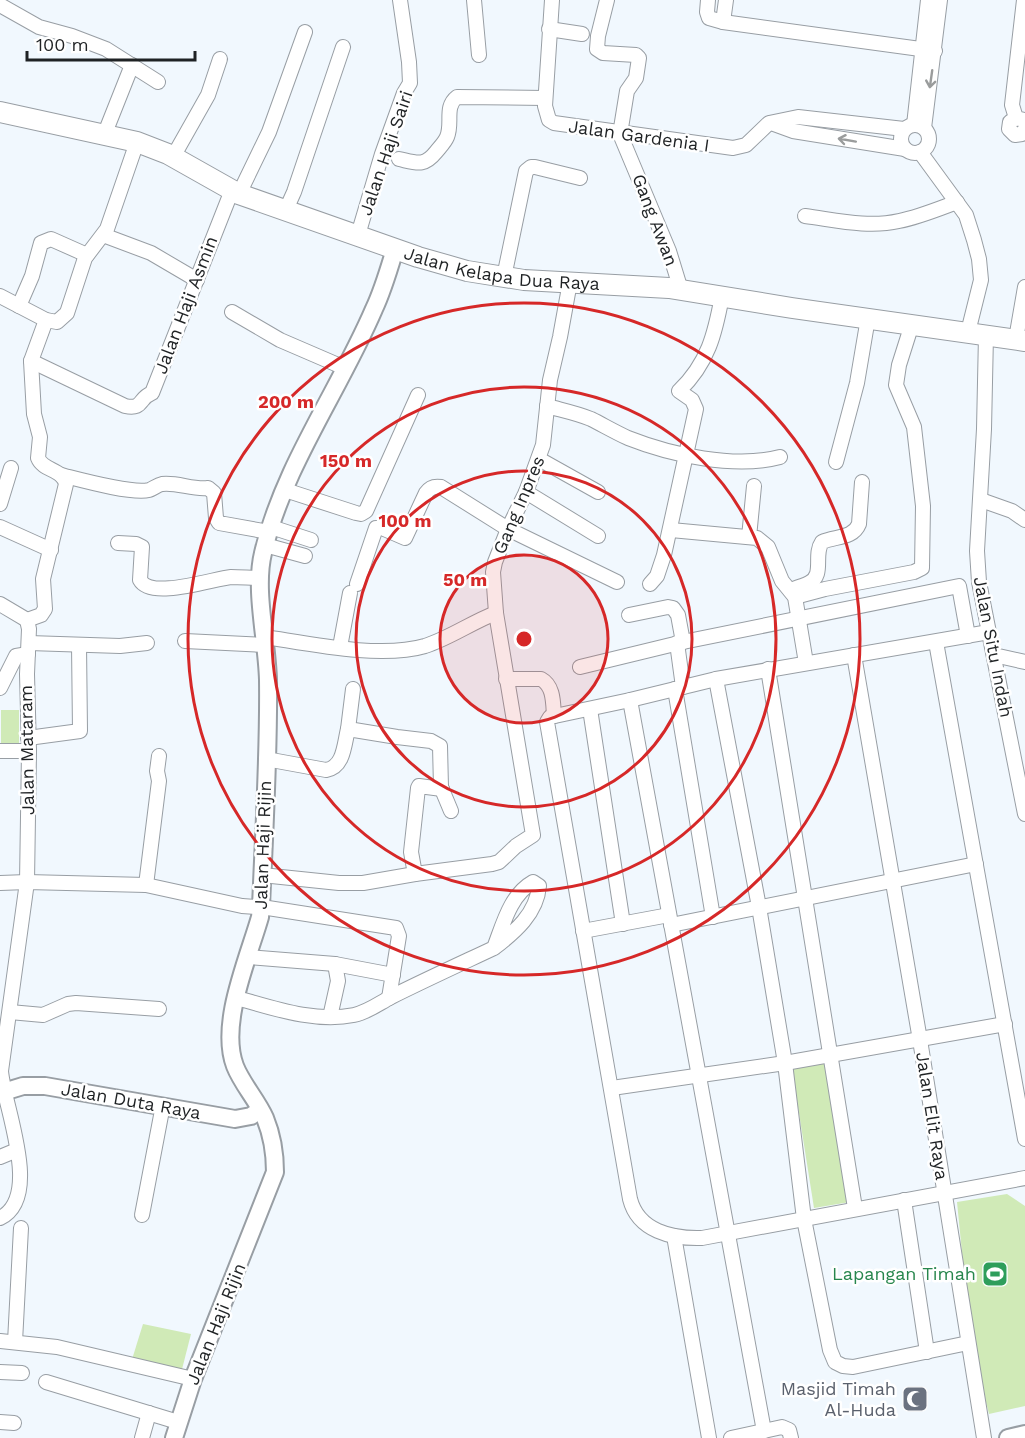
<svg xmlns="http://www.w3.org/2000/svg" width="1025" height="1438" font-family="'Work Sans',sans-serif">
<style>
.green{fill:#d0eab7}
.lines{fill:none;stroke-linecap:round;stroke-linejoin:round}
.minor-casing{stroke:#989ea4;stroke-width:16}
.tertiary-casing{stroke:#989ea4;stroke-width:20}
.secondary-casing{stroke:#989ea4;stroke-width:22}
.minor{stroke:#fff;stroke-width:14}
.tertiary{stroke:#fff;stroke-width:16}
.secondary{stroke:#fff;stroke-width:20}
.oneway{stroke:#9a9c9c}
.ring{fill:none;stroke:#d62828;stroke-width:3}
.labels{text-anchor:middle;stroke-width:5;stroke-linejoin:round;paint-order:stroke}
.street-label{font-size:18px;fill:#1f2224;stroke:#fff}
.leisure-label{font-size:18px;fill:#27864d;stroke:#fff;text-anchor:end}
.worship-label{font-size:18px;fill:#5b616d;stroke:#fff;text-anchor:end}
.centre{fill:#d62828;stroke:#fff;stroke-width:3}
.ring-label{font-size:18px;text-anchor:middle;font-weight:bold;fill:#d62828;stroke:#fff;stroke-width:5;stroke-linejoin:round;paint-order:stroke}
</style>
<rect width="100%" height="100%" fill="#f1f8fe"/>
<!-- green -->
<g class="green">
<rect x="1" y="710" width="18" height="33"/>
<polygon points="828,1063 850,1202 814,1208 792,1069"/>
<polygon points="1007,1194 1025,1206 1025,1406 989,1414 971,1343 957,1202"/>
<polygon points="143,1324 191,1334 179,1381 129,1369"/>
</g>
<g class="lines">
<!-- minor casing -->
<g class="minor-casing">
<g id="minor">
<polyline points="474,0 479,55"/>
<polyline points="552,0 545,106 549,120 554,123 733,148 746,145 769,123 798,117 904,129"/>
<polyline points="607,0 598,36 597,49 603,53 636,55 639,58 636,78 627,91 620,134 669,251 681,290"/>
<polyline points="708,0 707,12 709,18 723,22 726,0"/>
<polyline points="1024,0 1012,105 1016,118 1024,120 1025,123"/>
<polyline points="0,5 39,27 72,36 106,49 158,82"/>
<polyline points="723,22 935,51"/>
<polyline points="549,29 582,34"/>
<polyline points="1016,118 1010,122 1009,129 1015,135 1022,134 1025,129"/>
<polyline points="771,123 793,131 905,149"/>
<circle cx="915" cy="139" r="14"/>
<polyline points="914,125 928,0"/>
<polyline points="924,128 940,0"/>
<polyline points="105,133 132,65"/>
<polyline points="920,152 966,215 974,240 979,259 981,280 968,332"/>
<polyline points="173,157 208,95 220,59"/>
<path d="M399 159C417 163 424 167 436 152 440 147 445 142 447 137 453 123 444 107 457 97L545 98"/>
<polyline points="239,194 269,132 305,32"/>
<polyline points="285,212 294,192 343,47"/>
<path d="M805 216C836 220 868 228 899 221 919 217 938 209 957 202"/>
<polyline points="103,235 151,253 197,280"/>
<polyline points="358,235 382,154 404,93 410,83 409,62 400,0"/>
<polyline points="504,277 526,171 531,167 535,167 580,178"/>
<polyline points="0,296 46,320 57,322 67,313 85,258 107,229 137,142"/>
<polyline points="19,306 32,276 41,243 51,239 87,255"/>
<polyline points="232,312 280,340 345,368"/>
<polyline points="986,335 984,429 977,551 979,582 1025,814"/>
<polyline points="1016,339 1025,287"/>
<path d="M31 361 125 406C144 410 138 398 152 393L232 190"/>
<path d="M547 406C561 410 577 413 591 419 603 425 615 432 628 438 671 455 735 469 780 457"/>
<polyline points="539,459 598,492"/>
<polyline points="836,462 857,383 868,318"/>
<path d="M61 475C81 480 131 494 149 490 153 489 157 485 162 484 177 482 193 490 208 488L214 493 216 518 219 523 269 532"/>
<polyline points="285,490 356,513 361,514 366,511 418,395"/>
<polyline points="526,492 598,536"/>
<polyline points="981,500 1012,511 1025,520"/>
<polyline points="0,504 11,468"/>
<polyline points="0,527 51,550"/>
<polyline points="271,527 311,540"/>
<polyline points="671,530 757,538 768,547 782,581 795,597 806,663"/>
<polyline points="749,537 754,486"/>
<path d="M118 543 136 544 142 547 140 580C151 600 212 579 231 577 241 577 251 578 260 578"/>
<polyline points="265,545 305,556"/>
<path d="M357 584 376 528H382L405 538 426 493C430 487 435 486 441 487L508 529 617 582"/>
<path d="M650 584 657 576 664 555 696 409 692 400 679 391C708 363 715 334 722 296"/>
<path d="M790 590C796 588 803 586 809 583 825 575 813 555 822 542 835 536 853 539 859 524L862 482"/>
<polyline points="795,597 825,589 914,572 922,568 923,506 914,427 896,385 899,365 912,324"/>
<polyline points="0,604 27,620"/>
<polyline points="629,615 668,607 673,608 678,615 683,642"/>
<path d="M27 620 41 615 45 609 43 579 66 484C63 469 43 471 38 458L40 437 34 414 31 361 46 320"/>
<path d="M989 632 716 679 630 700 550 717 547 722 630 1199C638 1231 672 1239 702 1238L1025 1178"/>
<path d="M265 637C311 644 381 659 425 646 450 638 472 622 496 613"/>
<polyline points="185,641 266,645"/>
<polyline points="936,642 1025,1139"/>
<polyline points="29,643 120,646 147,643"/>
<polyline points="677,643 683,687"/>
<polyline points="340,647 350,593"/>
<polyline points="854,655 920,1040 984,1438"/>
<polyline points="994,655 1025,662"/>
<polyline points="580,667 683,642 959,586 968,636"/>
<polyline points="768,669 855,1208"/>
<path d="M506 679H541C554 686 553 703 554 716"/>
<polyline points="716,679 759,907 785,1063 804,1219 830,1350 835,1362 843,1366 853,1367 968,1343"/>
<polyline points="0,688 16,656 28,654"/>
<polyline points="675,689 713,917"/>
<polyline points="630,700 764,1431"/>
<polyline points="590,709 623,924"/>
<polyline points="348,729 353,689"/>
<polyline points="28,738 80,731 79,645"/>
<polyline points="0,751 29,751"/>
<path d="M266 759 326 770C344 767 344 745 348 729L397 737 431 741 440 746 441 787 451 811"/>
<polyline points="415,874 411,852 418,788 419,786 442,789"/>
<polyline points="262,875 339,883 363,883 415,874 492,864 499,862 516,846 533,835 496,613 493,572 495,562 508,529 526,492 543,445 550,380 560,337 570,282"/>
<polyline points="0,883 27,882 146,885 242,906 268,908 396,928 399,936 389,998"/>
<polyline points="146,885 159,781 157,771 159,756"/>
<polyline points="671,925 976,864"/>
<polyline points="583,931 669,915"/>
<polyline points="249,957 335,964 393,975"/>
<path d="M237 998C273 1008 315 1023 354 1015 368 1012 378 1004 391 997 425 980 460 964 494 948 515 932 537 913 539 886L533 882C510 895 503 925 494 948"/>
<polyline points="10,1012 43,1015 68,1004 76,1003 159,1009"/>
<polyline points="330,1017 338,981 335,964"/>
<polyline points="612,1088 785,1063 1005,1024"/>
<polyline points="0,1157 17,1150"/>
<polyline points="904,1200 927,1352"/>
<polyline points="142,1215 163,1105"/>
<path d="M0 1218C43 1197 4 1107 1 1071L27 882 29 751 27 674 29 629 27 620"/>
<polyline points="674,1236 709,1438"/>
<polyline points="0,1341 57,1347 193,1379"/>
<polyline points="15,1342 21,1228"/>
<polyline points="0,1372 22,1373"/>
<polyline points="46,1382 178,1422"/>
<polyline points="0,1422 14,1423"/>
<polyline points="142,1438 149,1413"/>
<polyline points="731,1438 782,1427 789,1430 791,1438"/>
</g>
</g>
<!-- tertiary casing -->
<g class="tertiary-casing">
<g id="tertiary">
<polyline points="0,1093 23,1086 45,1086 235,1119 251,1116 260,1110"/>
<path d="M174 1438 193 1379 275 1172C275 1154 272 1135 265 1118 257 1100 242 1084 235 1066 219 1024 248 959 260 917L261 907C264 832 269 755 268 680 267 640 254 590 263 553 284 465 339 391 374 309 383 290 389 269 395 249"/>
<polyline points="1008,1438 1025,1434"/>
</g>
</g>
<!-- secondary casing -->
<g class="secondary-casing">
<g id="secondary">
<path id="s1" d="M0 112 137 142 168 154 239 194 418 257 467 271 524 280 669 288 792 308 1025 341"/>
</g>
</g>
<!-- minor -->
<use href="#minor" class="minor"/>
<!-- tertiary -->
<use href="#tertiary" class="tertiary"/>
<!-- secondary -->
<use href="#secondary" class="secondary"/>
</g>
<!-- one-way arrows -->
<defs><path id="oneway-shaft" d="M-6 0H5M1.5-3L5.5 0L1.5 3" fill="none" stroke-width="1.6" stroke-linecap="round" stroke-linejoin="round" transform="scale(1.5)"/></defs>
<g class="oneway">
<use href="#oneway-shaft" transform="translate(931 79) rotate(98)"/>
<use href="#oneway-shaft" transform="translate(847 140) rotate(-170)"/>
</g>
<!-- distance rings -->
<circle cx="524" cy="639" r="84" fill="#d62828" fill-opacity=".12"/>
<g class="ring">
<circle cx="524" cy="639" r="84"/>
<circle cx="524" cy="639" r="168"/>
<circle cx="524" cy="639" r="252"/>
<circle cx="524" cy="639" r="336"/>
</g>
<!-- icons -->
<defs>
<g id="stadium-square" transform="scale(1.35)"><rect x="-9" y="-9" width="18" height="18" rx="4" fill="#2e9e5b" stroke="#fff"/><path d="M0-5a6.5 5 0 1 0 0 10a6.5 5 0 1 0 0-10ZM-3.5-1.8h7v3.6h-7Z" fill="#fff"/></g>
<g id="mosque-square" transform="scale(1.35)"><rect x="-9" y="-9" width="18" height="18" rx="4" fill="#6b7280" stroke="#fff"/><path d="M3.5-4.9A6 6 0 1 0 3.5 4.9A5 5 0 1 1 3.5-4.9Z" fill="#fff"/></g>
</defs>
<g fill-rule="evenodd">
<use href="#stadium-square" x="995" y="1274"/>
<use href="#mosque-square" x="915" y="1399"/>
</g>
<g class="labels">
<!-- street labels -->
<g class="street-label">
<text transform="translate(639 136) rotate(8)" y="6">Jalan Gardenia I</text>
<text transform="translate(386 153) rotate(-71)" y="6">Jalan Haji Sairi</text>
<text transform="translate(655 220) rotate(69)" y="6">Gang Awan</text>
<text dy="6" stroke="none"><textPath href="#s1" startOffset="530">Jalan Kelapa Dua Raya</textPath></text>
<text transform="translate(186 305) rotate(-69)" y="6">Jalan Haji Asmin</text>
<text transform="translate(519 505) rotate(-67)" y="6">Gang Inpres</text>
<text transform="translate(993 647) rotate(79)" y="6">Jalan Situ Indah</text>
<text transform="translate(27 750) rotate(-91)" y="6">Jalan Mataram</text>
<text transform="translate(263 845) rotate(-88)" y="6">Jalan Haji Rijin</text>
<text transform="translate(131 1101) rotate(10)" y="6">Jalan Duta Raya</text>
<text transform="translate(932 1116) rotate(81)" y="6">Jalan Elit Raya</text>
<text transform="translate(216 1324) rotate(-68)" y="6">Jalan Haji Rijin</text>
</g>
<!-- leisure labels -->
<g class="leisure-label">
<text x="976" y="1280">Lapangan Timah</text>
</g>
<!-- worship labels -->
<g class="worship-label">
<text x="896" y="1395">Masjid Timah<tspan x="896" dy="21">Al-Huda</tspan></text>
</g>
</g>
<circle cx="524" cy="639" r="9" class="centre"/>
<g class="ring-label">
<text x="286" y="408">200 m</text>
<text x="346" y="467">150 m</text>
<text x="405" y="527">100 m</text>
<text x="465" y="586">50 m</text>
</g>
<!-- scale -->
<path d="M27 51v9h168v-9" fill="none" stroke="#1f2224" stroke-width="3"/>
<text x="36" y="51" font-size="18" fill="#1f2224" stroke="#ffffff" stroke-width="4.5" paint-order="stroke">100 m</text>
</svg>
